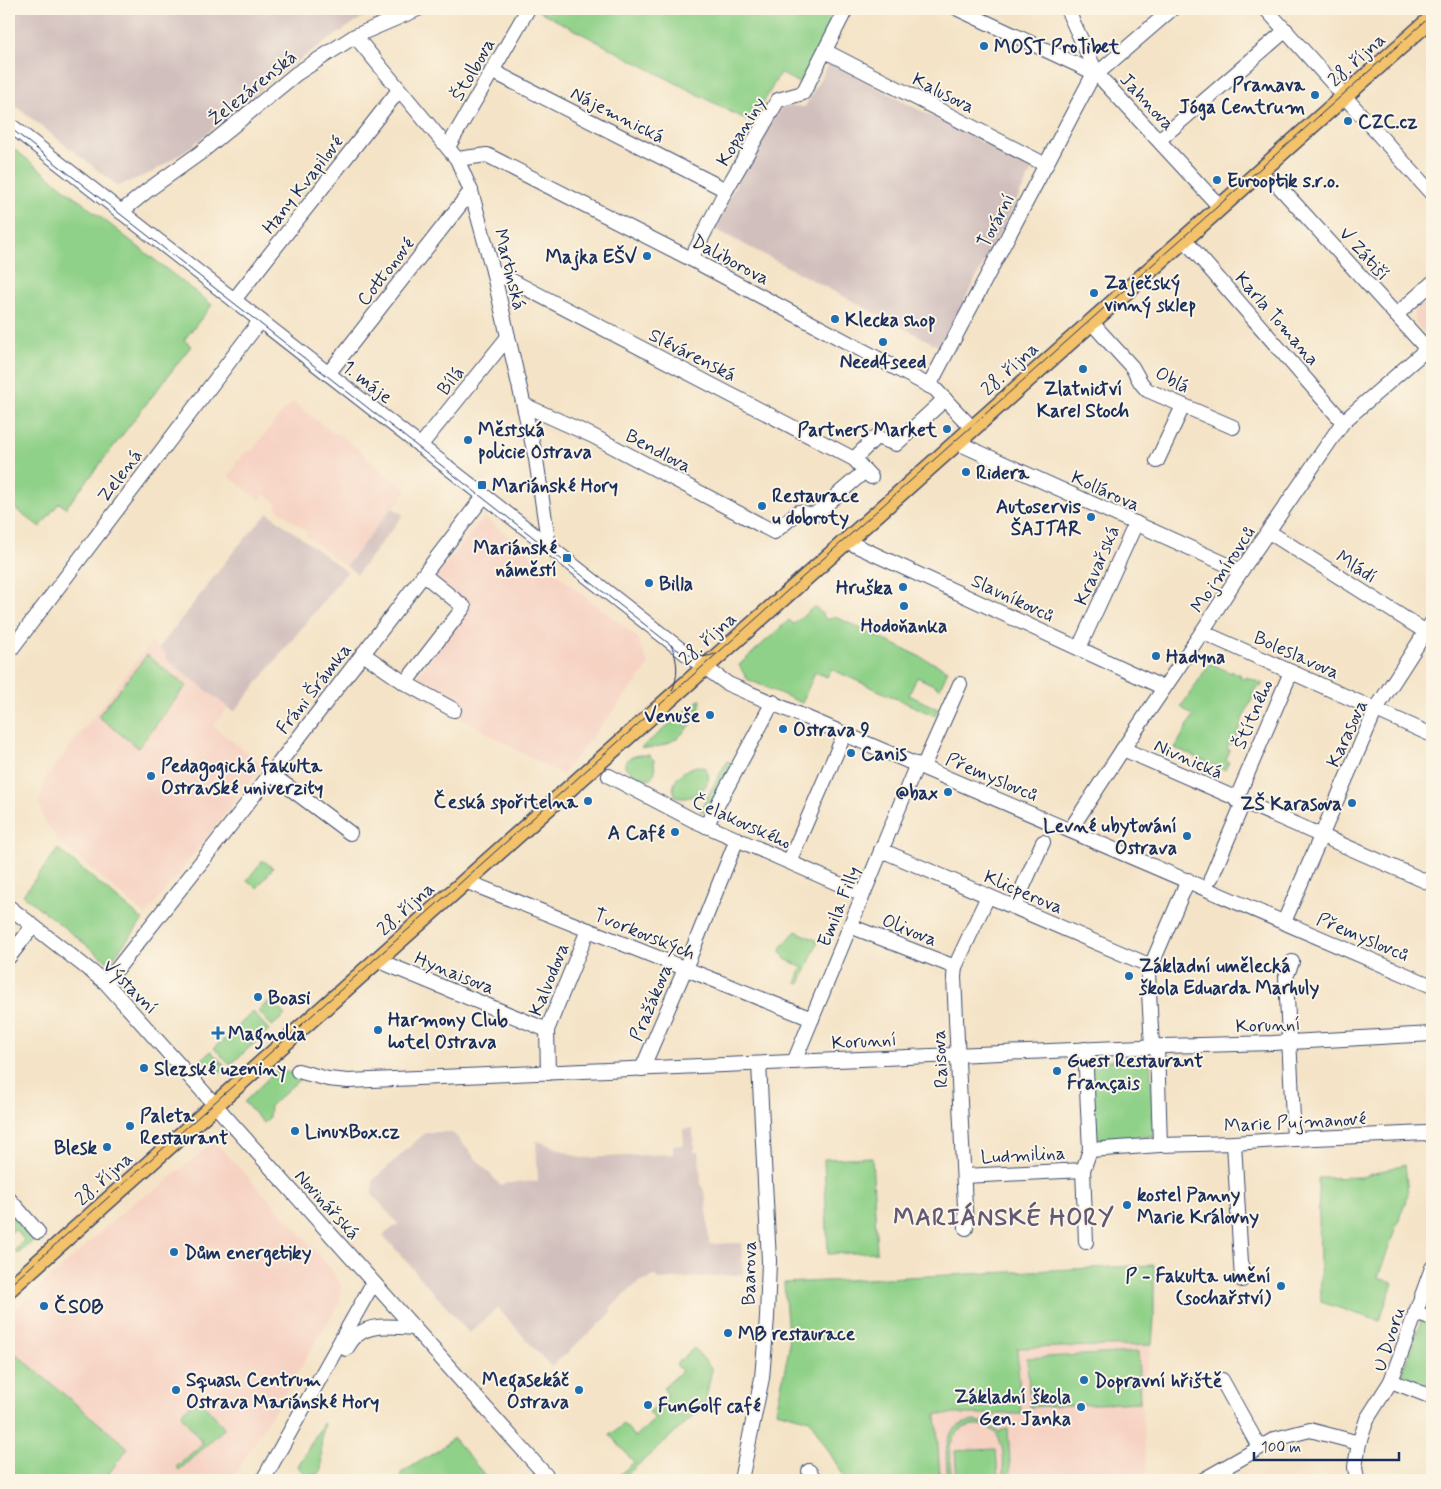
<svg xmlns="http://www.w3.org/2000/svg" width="1441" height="1489" font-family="Mynerve,sans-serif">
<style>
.built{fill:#f6d2c3}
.industrial{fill:#d1bfbd}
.green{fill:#90d189;stroke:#568074}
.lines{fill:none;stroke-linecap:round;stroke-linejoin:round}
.minor-casing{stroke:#3c4a6e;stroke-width:16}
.major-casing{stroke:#3c4a6e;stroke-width:19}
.minor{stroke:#fff;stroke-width:14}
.major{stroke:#f3c26a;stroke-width:16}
.tram{stroke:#1b2f5e;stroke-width:1}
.poi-dot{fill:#1f6fb2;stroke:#fcf5e5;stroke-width:2}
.labels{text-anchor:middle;stroke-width:4;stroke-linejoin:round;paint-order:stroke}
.poi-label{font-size:19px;font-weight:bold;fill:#1b2f5e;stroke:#fcf5e5;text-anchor:start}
.street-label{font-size:19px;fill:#1b2f5e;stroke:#fcf5e5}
.district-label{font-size:24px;font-weight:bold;letter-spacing:1px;fill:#615975;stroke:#fcf5e5}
</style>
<rect width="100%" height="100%" fill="#fcf5e5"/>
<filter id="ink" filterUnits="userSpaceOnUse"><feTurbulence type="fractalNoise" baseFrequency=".02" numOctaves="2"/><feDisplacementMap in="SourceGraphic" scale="10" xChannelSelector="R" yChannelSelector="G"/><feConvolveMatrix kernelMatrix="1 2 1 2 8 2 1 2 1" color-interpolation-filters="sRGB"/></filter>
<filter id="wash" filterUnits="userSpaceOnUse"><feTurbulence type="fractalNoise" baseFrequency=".0096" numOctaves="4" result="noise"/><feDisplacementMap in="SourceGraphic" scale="20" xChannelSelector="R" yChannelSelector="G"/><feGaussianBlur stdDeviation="1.12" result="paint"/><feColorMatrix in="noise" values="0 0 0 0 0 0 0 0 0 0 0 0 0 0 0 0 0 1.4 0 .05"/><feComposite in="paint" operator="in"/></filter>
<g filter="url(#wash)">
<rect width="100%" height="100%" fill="#f4e3c6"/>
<!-- built -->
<g class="built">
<polygon points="1432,294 1432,343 1416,324 1413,315 1415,310"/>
<polygon points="293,402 335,434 337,433 366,455 365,458 407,490 401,497 402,499 389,510 346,567 305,535 307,532 276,508 278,505 269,497 265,494 260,501 228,476 236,466 234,465 238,460 240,461 242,458 241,456 243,454 244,455 248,450 251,452 284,410 287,409"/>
<polygon points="484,517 637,637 649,666 562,775 408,689 470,607 434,578"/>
<polygon points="151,642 168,655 166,659 228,707 213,726 263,765 146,915 57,840 44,820 39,804 43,782"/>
<polygon points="214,1141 294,1226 334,1273 341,1286 339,1304 232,1480 104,1480 127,1448 9,1348 9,1315 134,1202 160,1187"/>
<polygon points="1152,1345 1141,1392 1147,1480 940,1480 936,1414 1021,1414 1016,1348"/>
</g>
<!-- industrial -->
<g class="industrial">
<polygon points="9,9 385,9 361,18 286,69 193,145 153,172 118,186 9,101"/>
<polygon points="829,63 1033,169 940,347 713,228 769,122 782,107 794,106 805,107"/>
<polygon points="392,507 403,515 357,574 346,566"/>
<polygon points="268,513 347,572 234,712 165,658 167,655 159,648 233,552"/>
<polygon points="693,1128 694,1152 699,1152 701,1184 706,1197 709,1244 741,1243 743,1274 659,1280 654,1275 648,1280 640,1281 610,1308 613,1312 551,1367 498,1308 469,1333 383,1235 398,1224 372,1194 373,1180 426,1132 452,1132 500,1185 508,1183 538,1181 536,1140 581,1158 673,1154 673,1145 684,1145 683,1129"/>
</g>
<!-- green -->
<g class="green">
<polygon points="535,9 838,9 800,82 797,82 780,73 752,123"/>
<polygon points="9,145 212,305 184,340 191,346 69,504 66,508 59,503 40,527 9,504"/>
<polygon points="815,606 827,620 834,616 948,670 940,688 917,677 909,695 938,709 935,716 831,669 827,677 815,672 802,703 747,679 739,665 789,620 794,624"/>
<polygon points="147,655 186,686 138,748 98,716"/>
<polygon points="1210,663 1231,673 1232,671 1241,675 1240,677 1245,679 1246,677 1262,683 1261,687 1258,686 1252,694 1254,695 1241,722 1242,723 1232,745 1229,744 1227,749 1230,750 1226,760 1229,762 1225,770 1175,748 1193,716 1181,707"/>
<path d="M699 700H701C698 728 668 751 641 748Z"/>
<polygon points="639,755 649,755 654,760 655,772 650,779 636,775 625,767 625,762 632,757"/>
<polygon points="727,761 735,764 708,815 700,810"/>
<path d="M697 766 704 767C719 783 692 803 676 797L673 789C675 776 685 769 697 766Z"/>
<polygon points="58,849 143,920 109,963 23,895"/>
<polygon points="263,860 273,868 257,888 247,880"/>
<polygon points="796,931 818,941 800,984 796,983 802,967 785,959 781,951 783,945"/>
<polygon points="271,1000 285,1015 272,1026 258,1011"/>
<polygon points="253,1012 269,1030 230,1065 214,1048"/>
<polygon points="211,1051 226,1067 221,1072 214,1072 201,1060"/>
<polygon points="1150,1058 1154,1136 1094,1139 1090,1061"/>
<polygon points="279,1068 301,1078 270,1106 269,1118 263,1123 244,1102"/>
<polygon points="872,1157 877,1252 828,1254 824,1159"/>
<polygon points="1405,1164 1408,1194 1378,1277 1393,1283 1379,1321 1321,1302 1318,1178 1362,1177"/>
<polygon points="9,1212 34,1240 18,1254 15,1250 24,1240 15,1229 9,1234"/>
<polygon points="1154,1265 1154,1319 1152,1345 1017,1348 1021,1414 936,1414 940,1480 846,1480 810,1420 776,1411 789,1349 784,1283"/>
<polygon points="1432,1291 1432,1391 1400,1378"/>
<polygon points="9,1348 128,1448 104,1480 9,1480"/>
<polygon points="694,1348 712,1369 704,1407 621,1480 614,1480 634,1462 610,1435 624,1424 635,1437 655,1419 649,1412 668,1395 663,1388 682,1371 676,1364"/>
<polygon points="1138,1352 1140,1402 1030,1407 1027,1358"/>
<polygon points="196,1401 203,1403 225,1428 179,1470 176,1467 203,1443 181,1415 183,1411"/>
<path d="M974 1421 987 1423 1000 1433 1001 1430 1008 1429 1011 1480H1003C1003 1468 1005 1452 1000 1441 992 1419 960 1420 952 1441 947 1452 951 1469 952 1480H948C946 1455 940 1425 974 1421Z"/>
<path d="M323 1423 324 1424C318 1440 325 1465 319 1474 311 1477 302 1474 298 1466Z"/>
<polygon points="453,1438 489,1480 400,1480 401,1473 439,1450"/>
<polygon points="996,1449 998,1480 957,1480 955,1451"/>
</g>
</g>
<g filter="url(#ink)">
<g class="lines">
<!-- minor casing -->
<g class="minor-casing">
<g id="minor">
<polyline points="958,9 1097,74"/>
<polyline points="1067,9 1097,74 1220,207"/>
<polyline points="1266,9 1432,194"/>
<polyline points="355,36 457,159 471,191 493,271 536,459 549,547"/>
<polyline points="825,51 1046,165"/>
<polyline points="492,71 726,190"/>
<polyline points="9,124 689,656 728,684 1432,986"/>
<polyline points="1159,140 1286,30"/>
<polyline points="448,147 528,9"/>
<polyline points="457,159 487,155 691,259 935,389 972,428"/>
<polyline points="121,212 148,190 200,153 296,74 355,36 418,9"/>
<polyline points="1184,239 1343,422"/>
<polyline points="691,259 726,190 778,100 803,93 846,9"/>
<polyline points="493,271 854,459 871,477"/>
<polyline points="234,300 399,90"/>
<polyline points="1396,315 1432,283"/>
<polyline points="1091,322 1132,367 1141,383 1147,390 1233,427"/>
<polyline points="328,374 471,191"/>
<polyline points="929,386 1091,79 1172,9"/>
<polyline points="524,405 593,436 774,532 798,512 814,515 865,471"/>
<polyline points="956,442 1241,571"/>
<polyline points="420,446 508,337"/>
<polyline points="854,459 876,437 896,444 945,399"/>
<polyline points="1157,461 1183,406"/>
<polyline points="1269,532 1426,632"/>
<polyline points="846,541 1164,688"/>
<polyline points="1202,632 1432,735"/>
<polyline points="1079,648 1136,523"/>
<polyline points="9,652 260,321"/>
<polyline points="363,654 405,683 454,710"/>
<polyline points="405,683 464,607 424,575"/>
<polyline points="1123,749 1432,884"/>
<polyline points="923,767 960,684"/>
<polyline points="271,774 350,833"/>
<polyline points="609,776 693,820 862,894"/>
<polyline points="1236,800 1291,672"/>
<polyline points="706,826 773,702"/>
<polyline points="1070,830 1123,749 1202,632 1241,571 1343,422 1427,349 1275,182"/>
<polyline points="881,850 1151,966"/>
<polyline points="789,862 845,733"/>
<polyline points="1211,878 1243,803"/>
<polyline points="465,881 812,1019"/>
<polyline points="9,907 106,983 550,1480"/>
<polyline points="1014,907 1043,842"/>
<polyline points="1284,922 1376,709 1432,622"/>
<polyline points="850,926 955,967"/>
<polyline points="9,957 33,926"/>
<polyline points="377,960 547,1030"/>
<polyline points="1292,962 1286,977 1294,1139"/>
<polyline points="106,983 280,762 484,496"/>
<polyline points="1157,1046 1160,1145"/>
<polyline points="1152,1047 1148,973 1188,880"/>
<polyline points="1085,1049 1090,1150 1083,1170 1086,1242"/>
<polyline points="794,1062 917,764"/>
<polyline points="642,1069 685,969 737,839"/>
<polyline points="298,1071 328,1079 348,1081 1165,1046 1273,1043 1432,1034"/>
<polyline points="548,1073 547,1030 588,930"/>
<polyline points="1234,1143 1242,1280"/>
<polyline points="1090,1150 1160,1145 1234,1143 1294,1139 1426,1133 1432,1136"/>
<polyline points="964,1176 1083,1170"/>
<polyline points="9,1199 38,1232"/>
<polyline points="966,1228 954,977 955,967 988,896"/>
<polyline points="1415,1313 1432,1319"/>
<path d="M346 1349C349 1345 352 1339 356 1336 371 1322 396 1327 414 1328"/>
<polyline points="1222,1380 1259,1447"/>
<polyline points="1391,1381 1432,1397"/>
<polyline points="809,1471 815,1480"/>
<polyline points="263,1480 373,1283"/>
<polyline points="741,1480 762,1378 767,1318 769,1261 759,1064"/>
<polyline points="1203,1480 1275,1439 1310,1430 1359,1443"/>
<polyline points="1357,1480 1355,1467 1359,1443 1367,1419 1391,1381 1432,1268"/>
</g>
</g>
<!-- major casing -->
<g class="major-casing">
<polyline id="major" points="9,1289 1432,18"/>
</g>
<!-- minor -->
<use href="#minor" class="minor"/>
<!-- major -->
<use href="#major" class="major"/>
<!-- tram -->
<g class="tram">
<path d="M9 127 676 649C689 657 701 659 715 654"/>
<path d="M671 645C678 660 679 676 672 691"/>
<polyline points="9,1286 1432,15"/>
</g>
</g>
</g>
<!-- markers -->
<g class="poi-dot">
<circle cx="984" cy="46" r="5"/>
<circle cx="1315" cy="95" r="5"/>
<circle cx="1348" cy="121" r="5"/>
<circle cx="1217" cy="180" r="5"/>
<circle cx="647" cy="256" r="5"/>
<circle cx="1094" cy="293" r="5"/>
<circle cx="835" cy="319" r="5"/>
<circle cx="883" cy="342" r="5"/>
<circle cx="1083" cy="369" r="5"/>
<circle cx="947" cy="429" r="5"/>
<circle cx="468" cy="440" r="5"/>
<circle cx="966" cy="472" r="5"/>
<rect x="477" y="480" width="10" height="10" rx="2.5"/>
<circle cx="762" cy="506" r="5"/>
<circle cx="1091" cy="517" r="5"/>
<rect x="562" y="553" width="10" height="10" rx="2.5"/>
<circle cx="649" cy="583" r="5"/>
<circle cx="903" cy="587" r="5"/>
<circle cx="904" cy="606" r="5"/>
<circle cx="1156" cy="656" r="5"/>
<circle cx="710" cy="715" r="5"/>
<circle cx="783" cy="729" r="5"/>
<circle cx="851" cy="753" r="5"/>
<circle cx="151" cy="776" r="5"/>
<circle cx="948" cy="792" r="5"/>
<circle cx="588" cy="801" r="5"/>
<circle cx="1352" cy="803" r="5"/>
<circle cx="675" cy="832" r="5"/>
<circle cx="1187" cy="836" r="5"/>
<circle cx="1129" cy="976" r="5"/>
<circle cx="258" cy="997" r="5"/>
<circle cx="378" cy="1030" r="5"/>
<path d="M215.5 1025.5h5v5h5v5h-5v5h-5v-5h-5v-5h5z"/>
<circle cx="144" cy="1068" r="5"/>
<circle cx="1057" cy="1071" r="5"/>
<circle cx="130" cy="1126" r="5"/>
<circle cx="295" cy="1131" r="5"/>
<circle cx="107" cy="1147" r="5"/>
<circle cx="1127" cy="1205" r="5"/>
<circle cx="174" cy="1252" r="5"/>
<circle cx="1281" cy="1286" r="5"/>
<circle cx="44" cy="1306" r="5"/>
<circle cx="728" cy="1333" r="5"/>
<circle cx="1084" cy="1380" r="5"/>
<circle cx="176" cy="1390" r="5"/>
<circle cx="579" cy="1390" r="5"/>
<circle cx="648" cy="1405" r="5"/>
<circle cx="1081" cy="1407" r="5"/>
</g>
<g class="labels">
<!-- poi labels -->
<g class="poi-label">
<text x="994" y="53">MOST ProTibet</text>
<text x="1305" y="91" text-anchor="end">Pranava<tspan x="1305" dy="22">Jóga Centrum</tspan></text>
<text x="1358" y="128">CZC.cz</text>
<text x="1227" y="187">Eurooptik s.r.o.</text>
<text x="637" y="263" text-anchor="end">Majka EŠV</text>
<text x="1104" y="289">Zaječský<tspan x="1104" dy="22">vinný sklep</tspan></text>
<text x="845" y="326">Klecka shop</text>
<text x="883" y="368" text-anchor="middle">Need4seed</text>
<text x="1083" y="395" text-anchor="middle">Zlatnictví<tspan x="1083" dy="22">Karel Stoch</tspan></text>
<text x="478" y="436">Městská<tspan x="478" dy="22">policie Ostrava</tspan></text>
<text x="937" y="436" text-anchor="end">Partners Market</text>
<text x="976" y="479">Ridera</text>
<text x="492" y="492">Mariánské Hory</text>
<text x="772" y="502">Restaurace<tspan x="772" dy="22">u dobroty</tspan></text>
<text x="1081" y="513" text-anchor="end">Autoservis<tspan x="1081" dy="22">ŠAJTAR</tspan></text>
<text x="557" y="554" text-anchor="end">Mariánské<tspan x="557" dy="22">náměstí</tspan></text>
<text x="659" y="590">Billa</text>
<text x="893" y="594" text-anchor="end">Hruška</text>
<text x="904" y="632" text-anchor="middle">Hodoňanka</text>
<text x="1166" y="663">Hadyna</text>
<text x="700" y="722" text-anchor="end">Venuše</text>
<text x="793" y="736">Ostrava 9</text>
<text x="861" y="760">Canis</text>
<text x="161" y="772">Pedagogická fakulta<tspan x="161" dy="22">Ostravské univerzity</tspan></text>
<text x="938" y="799" text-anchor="end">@bax</text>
<text x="578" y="808" text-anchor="end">Česká spořitelna</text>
<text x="1342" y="810" text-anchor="end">ZŠ Karasova</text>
<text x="1177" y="832" text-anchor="end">Levné ubytování<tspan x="1177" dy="22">Ostrava</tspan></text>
<text x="665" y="839" text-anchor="end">A Café</text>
<text x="1139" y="972">Základní umělecká<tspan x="1139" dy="22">škola Eduarda Marhuly</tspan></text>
<text x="268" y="1004">Boasi</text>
<text x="388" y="1026">Harmony Club<tspan x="388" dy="22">hotel Ostrava</tspan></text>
<text x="228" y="1040">Magnolia</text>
<text x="1067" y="1067">Guest Restaurant<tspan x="1067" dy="22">Français</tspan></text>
<text x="154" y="1075">Slezské uzeniny</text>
<text x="140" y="1122">Paleta<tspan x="140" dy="22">Restaurant</tspan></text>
<text x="305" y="1138">LinuxBox.cz</text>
<text x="97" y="1154" text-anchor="end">Blesk</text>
<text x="1137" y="1201">kostel Panny<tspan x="1137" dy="22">Marie Královny</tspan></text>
<text x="184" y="1259">Dům energetiky</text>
<text x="1271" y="1282" text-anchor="end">P - Fakulta umění<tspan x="1271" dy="22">(sochařství)</tspan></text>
<text x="54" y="1313">ČSOB</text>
<text x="738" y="1340">MB restaurace</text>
<text x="186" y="1386">Squash Centrum<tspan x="186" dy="22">Ostrava Mariánské Hory</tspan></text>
<text x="569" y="1386" text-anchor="end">Megasekáč<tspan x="569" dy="22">Ostrava</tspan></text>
<text x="1094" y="1387">Dopravní hřiště</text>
<text x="1071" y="1403" text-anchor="end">Základní škola<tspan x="1071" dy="22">Gen. Janka</tspan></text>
<text x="658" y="1412">FunGolf café</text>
</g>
<!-- street labels -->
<g class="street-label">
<text transform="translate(1356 59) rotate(-42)" y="7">28. října</text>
<text transform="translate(472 69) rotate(-60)" y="7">Štolbova</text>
<text transform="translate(252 87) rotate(-39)" y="7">Železárenská</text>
<text transform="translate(944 92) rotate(27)" y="7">Kalusova</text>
<text transform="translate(1148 101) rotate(47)" y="7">Jahnova</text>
<text transform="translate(618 114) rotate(27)" y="7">Nájemnická</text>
<text transform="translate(740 131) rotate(-59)" y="7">Kopaniny</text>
<text transform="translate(302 184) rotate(-52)" y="7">Hany Kvapilové</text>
<text transform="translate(995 220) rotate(-62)" y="7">Tovární</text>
<text transform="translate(1365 253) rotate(48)" y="7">V Zátiší</text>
<text transform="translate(731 259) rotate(28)" y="7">Daliborova</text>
<text transform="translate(511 269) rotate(76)" y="7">Martinská</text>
<text transform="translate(385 271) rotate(-52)" y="7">Cottonové</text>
<text transform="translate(1278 318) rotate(49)" y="7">Karla Tomana</text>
<text transform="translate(693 354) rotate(27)" y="7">Slévárenská</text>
<text transform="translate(1009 368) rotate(-42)" y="7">28. října</text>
<text transform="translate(1173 379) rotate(28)" y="7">Oblá</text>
<text transform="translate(450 380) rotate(-51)" y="7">Bílá</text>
<text transform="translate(368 381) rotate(38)" y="7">1. máje</text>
<text transform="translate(659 450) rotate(28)" y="7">Bendlova</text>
<text transform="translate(119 475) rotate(-53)" y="7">Zelená</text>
<text transform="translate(1106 490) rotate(24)" y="7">Kollárova</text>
<text transform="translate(1096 565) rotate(-66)" y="7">Kravařská</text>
<text transform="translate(1357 566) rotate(33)" y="7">Mládí</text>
<text transform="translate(1222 569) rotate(-56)" y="7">Mojmírovců</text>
<text transform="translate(1013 597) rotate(25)" y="7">Slavníkovců</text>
<text transform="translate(707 638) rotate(-42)" y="7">28. října</text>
<text transform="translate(1297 654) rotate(24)" y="7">Boleslavova</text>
<text transform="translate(313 688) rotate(-52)" y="7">Fráni Šrámka</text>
<text transform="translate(1252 714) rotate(-67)" y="7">Štítného</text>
<text transform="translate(1346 733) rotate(-65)" y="7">Karasova</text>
<text transform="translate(1189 758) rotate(24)" y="7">Nivnická</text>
<text transform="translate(992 776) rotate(23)" y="7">Přemyslovců</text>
<text transform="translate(742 821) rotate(24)" y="7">Čelakovského</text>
<text transform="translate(1024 891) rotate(23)" y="7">Klicperova</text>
<text transform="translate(838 906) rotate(-68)" y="7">Emila Filly</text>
<text transform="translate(405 908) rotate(-42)" y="7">28. října</text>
<text transform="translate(910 929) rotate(22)" y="7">Olivova</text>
<text transform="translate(645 933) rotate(22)" y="7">Tvorkovských</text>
<text transform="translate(1363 936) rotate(23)" y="7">Přemyslovců</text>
<text transform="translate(455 972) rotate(22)" y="7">Hynaisova</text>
<text transform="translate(548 979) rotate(-68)" y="7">Kalvodova</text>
<text transform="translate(131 986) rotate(45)" y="7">Výstavní</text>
<text transform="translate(650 1002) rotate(-67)" y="7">Pražákova</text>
<text transform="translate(1268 1024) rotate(-2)" y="7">Korunní</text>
<text transform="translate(864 1040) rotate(-3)" y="7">Korunní</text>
<text transform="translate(939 1059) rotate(-93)" y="7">Raisova</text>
<text transform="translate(1295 1121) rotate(-3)" y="7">Marie Pujmanové</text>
<text transform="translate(1023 1154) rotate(-3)" y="7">Ludmilina</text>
<text transform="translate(103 1178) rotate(-42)" y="7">28. října</text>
<text transform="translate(328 1204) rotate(48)" y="7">Novinářská</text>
<text transform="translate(748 1273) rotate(-89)" y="7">Baarova</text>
<text transform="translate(1388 1339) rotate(-72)" y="7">U Dvoru</text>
</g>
<!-- district labels -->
<g class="district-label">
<text x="1004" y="1225">MARIÁNSKÉ HORY</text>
</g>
</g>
<!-- margin -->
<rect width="1441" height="1489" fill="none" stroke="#fcf5e5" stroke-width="30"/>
<!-- scale -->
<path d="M1254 1452v8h145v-8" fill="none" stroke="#1b2f5e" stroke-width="2.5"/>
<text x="1261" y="1452" font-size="15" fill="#1b2f5e" stroke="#fcf5e5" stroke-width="4" paint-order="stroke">100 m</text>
</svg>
